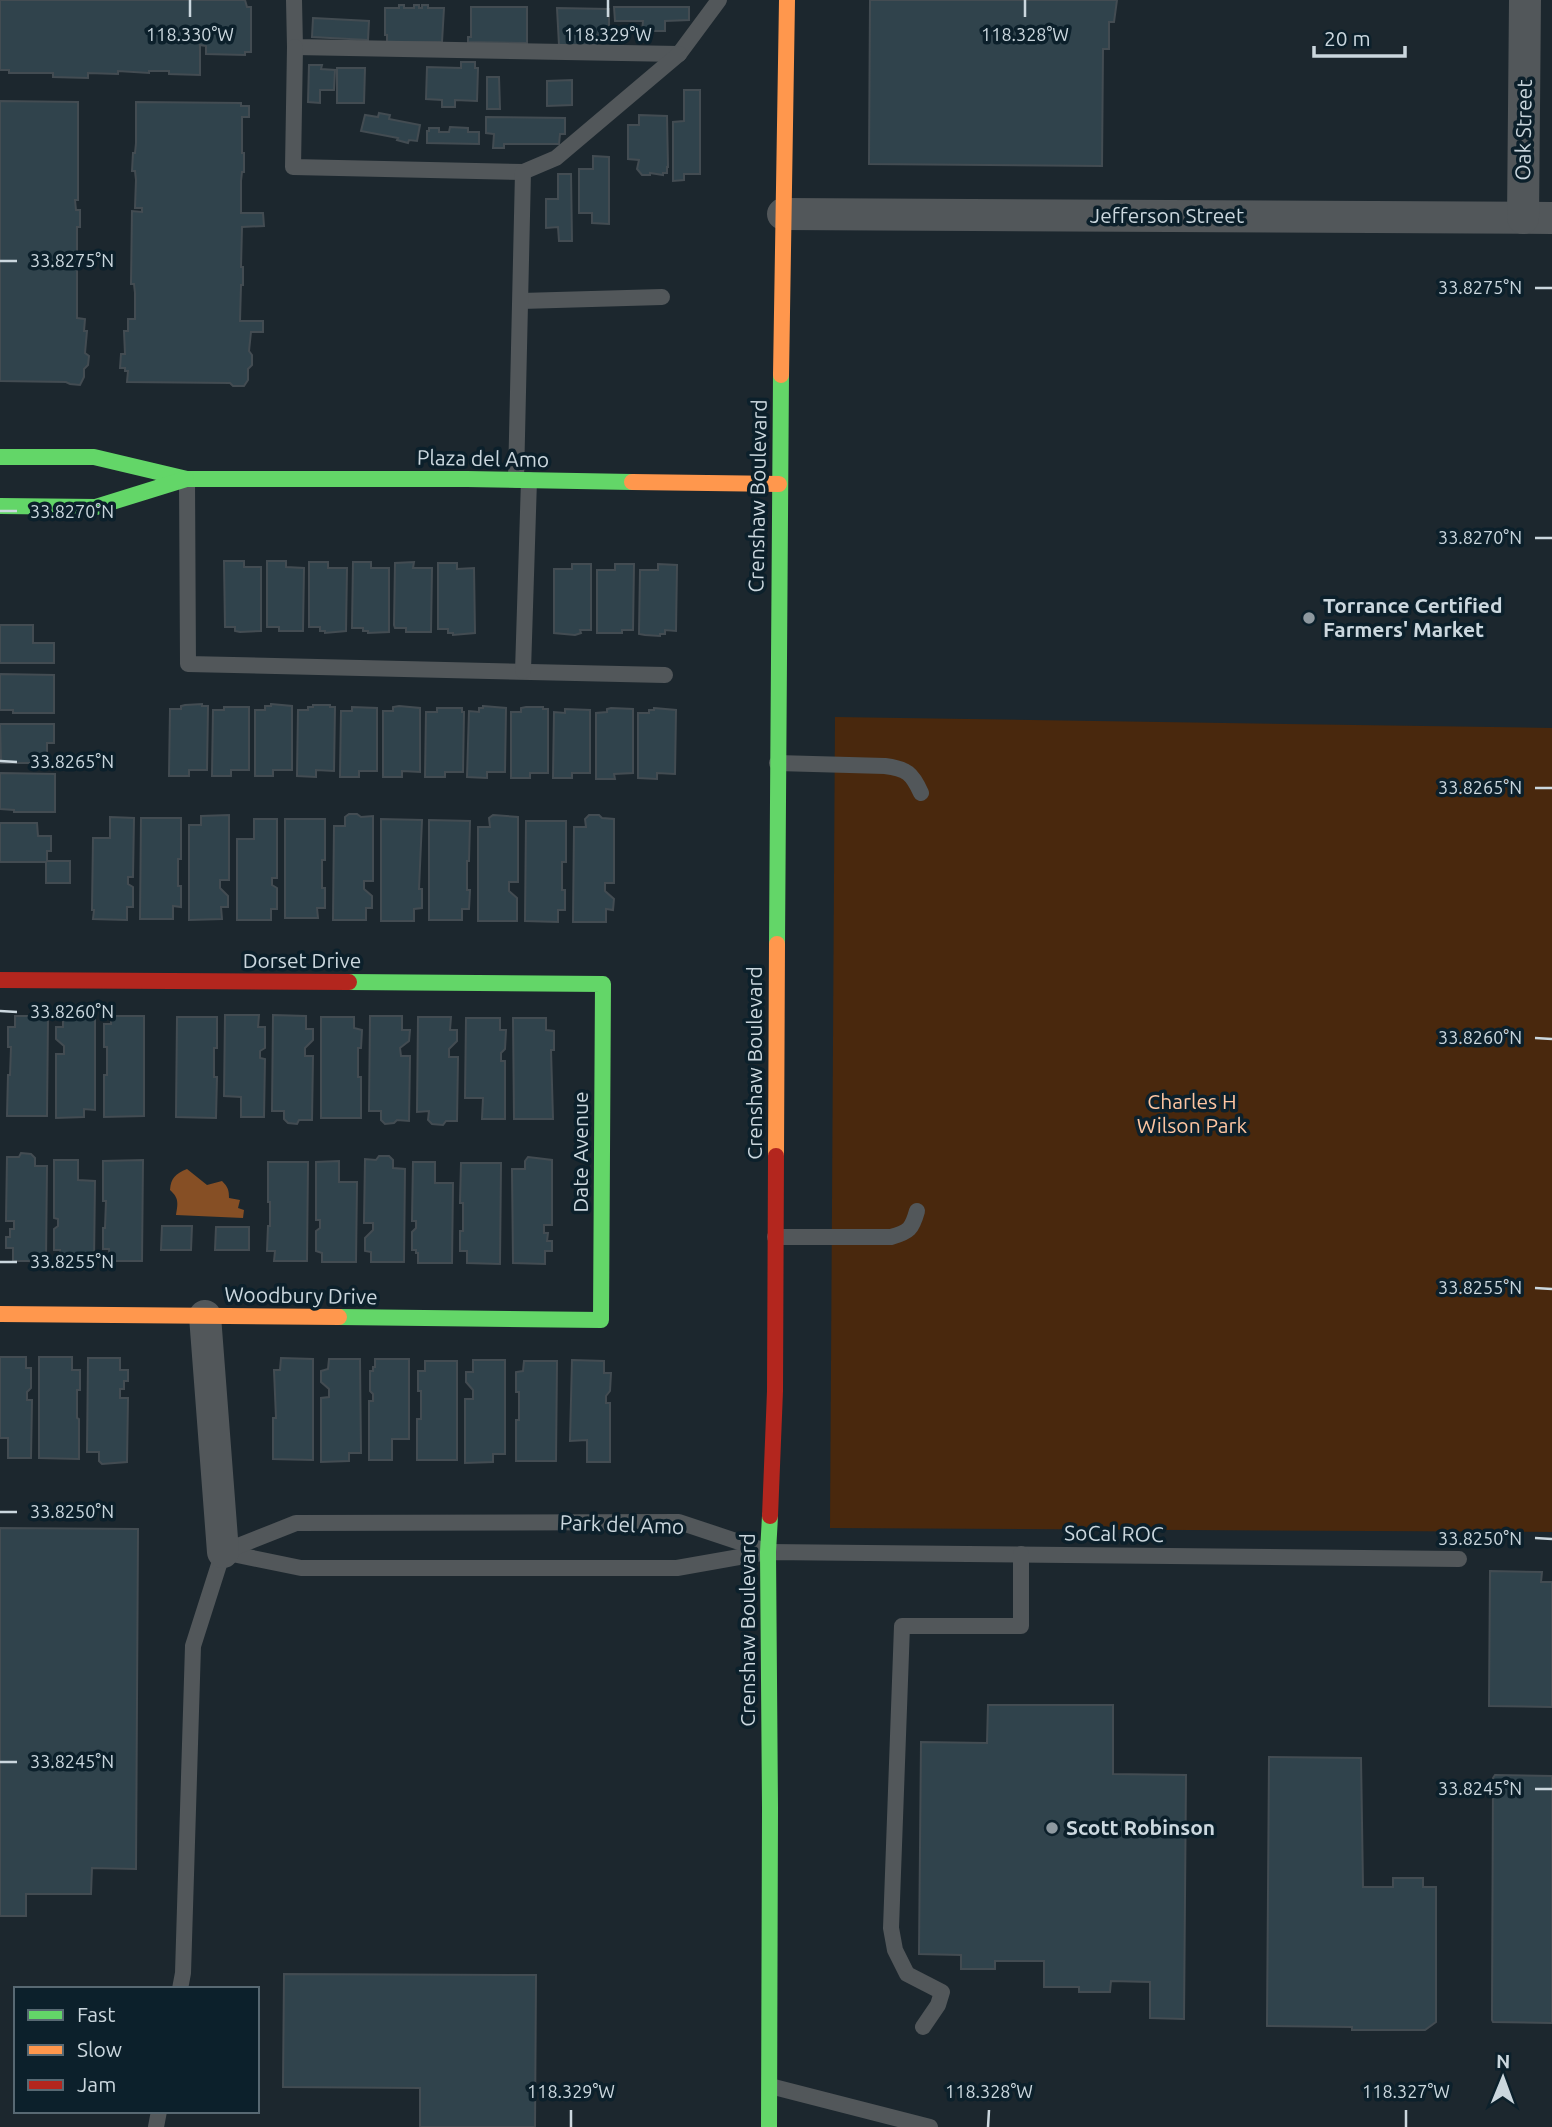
<svg xmlns="http://www.w3.org/2000/svg" width="1552" height="2127" font-family="Ubuntu,sans-serif">
<style>
.park{fill:#49280d}
.water{fill:#864f25}
.building{fill:#30434c;stroke:#434c52;stroke-width:2}
.lines{fill:none;stroke-linecap:round;stroke-linejoin:round}
.lane{stroke:#52575a;stroke-width:16}
.street{stroke:#52575a;stroke-width:32}
.fast{stroke:#63d668;stroke-width:16}
.slow{stroke:#ff974d;stroke-width:16}
.jam{stroke:#b3261e;stroke-width:16}
.ticks{fill:none;stroke:#cbd7de;stroke-width:2.5}
.poi-dot{fill:#8e99a0;stroke:#0c202b;stroke-width:2.5}
.labels{text-anchor:middle;stroke-width:7;stroke-linejoin:round;paint-order:stroke}
.street-label{font-size:21px;fill:#cbd7de;stroke:#0c202b}
.poi-label{font-size:21px;font-weight:bold;fill:#cbd7de;stroke:#0c202b;text-anchor:start}
.park-label{font-size:21px;fill:#fdc5a1;stroke:#0c202b}
.ticks-label{font-size:18px;text-anchor:middle;fill:#cbd7de;stroke:#0c202b;stroke-width:7;stroke-linejoin:round;paint-order:stroke}
</style>
<rect width="100%" height="100%" fill="#1c272e"/>
<!-- park -->
<polygon class="park" points="835,717 1552,728 1552,1532 830,1528"/>
<!-- water -->
<path class="water" d="M187 1169 207 1185 222 1181C228 1187 229 1190 229 1198L240 1200 238 1208 244 1210 243 1218 176 1215C178 1203 179 1198 170 1190 171 1178 175 1174 187 1169Z"/>
<!-- building -->
<g class="building">
<polygon points="0,0 245,0 247,7 251,7 251,52 245,52 245,55 206,54 206,46 200,45 200,75 169,74 169,71 149,71 149,73 118,71 118,74 88,73 88,78 53,77 53,73 9,73 9,70 0,70"/>
<polygon points="870,0 1117,0 1114,22 1109,22 1109,49 1103,49 1102,166 869,164"/>
<polygon points="399,5 404,5 404,8 414,8 414,5 419,5 419,8 422,8 422,5 428,5 428,8 444,8 442,42 387,42 387,35 385,35 385,8 399,8"/>
<polygon points="471,7 527,7 527,43 468,42 468,37 471,37"/>
<polygon points="614,7 689,7 689,20 665,21 665,31 642,31 643,21 615,21"/>
<polygon points="557,8 609,9 609,36 596,35 596,45 559,45"/>
<polygon points="313,18 369,21 368,40 312,37"/>
<polygon points="461,62 475,62 475,68 478,68 477,101 455,100 455,107 442,107 442,100 426,99 427,67 461,68"/>
<polygon points="309,65 322,65 321,69 335,70 334,90 320,90 320,103 308,102"/>
<polygon points="337,68 365,68 364,103 337,103"/>
<polygon points="487,77 499,77 500,109 487,109"/>
<polygon points="572,80 572,105 547,106 547,81"/>
<polygon points="684,90 700,90 700,174 684,174 684,180 673,181 673,122 684,121"/>
<polygon points="0,101 78,102 78,200 75,200 76,210 80,210 80,227 77,227 77,318 85,319 84,331 87,331 85,353 89,356 88,365 84,369 84,377 80,385 70,384 66,382 0,381"/>
<polygon points="136,102 241,103 241,106 249,106 249,117 242,117 242,153 244,153 244,172 242,172 241,181 241,213 263,213 264,226 242,227 241,267 243,267 243,285 241,285 240,321 263,321 263,332 251,332 249,351 252,355 252,365 248,369 248,380 244,386 233,386 230,383 127,382 128,371 125,371 125,368 120,368 121,354 125,354 124,331 128,331 128,319 135,319 135,293 134,284 131,284 132,211 142,212 142,208 135,208 136,180 135,171 132,171 133,153 135,153 136,143"/>
<polygon points="379,113 390,115 389,119 420,125 417,141 409,140 408,143 397,140 398,138 361,131 365,115 378,117"/>
<polygon points="639,115 667,116 668,167 667,167 667,173 663,173 663,175 650,173 650,175 642,175 637,169 639,160 628,159 628,125 639,125"/>
<polygon points="486,117 565,118 565,134 560,134 559,144 504,144 504,148 493,148 494,134 486,133"/>
<polygon points="450,127 468,128 468,132 479,132 479,144 427,143 427,131 429,131 429,128 439,128 439,132 449,132"/>
<polygon points="593,156 609,157 609,224 592,223 592,213 579,213 579,169 593,169"/>
<polygon points="558,174 571,174 572,241 559,241 558,227 546,228 546,199 558,199"/>
<polygon points="224,561 244,561 244,567 261,567 261,631 240,632 235,631 235,627 225,627"/>
<polygon points="267,561 286,561 286,567 304,568 303,631 279,631 279,627 267,627"/>
<polygon points="309,562 328,562 328,568 347,568 346,631 325,633 325,631 320,631 320,627 309,627"/>
<polygon points="353,562 371,562 371,568 389,568 389,632 368,633 368,631 363,631 363,628 352,628"/>
<polygon points="414,562 413,568 432,568 431,632 406,632 406,628 395,628 394,625 395,563"/>
<polygon points="438,563 457,563 457,569 474,568 475,633 453,635 453,633 448,633 448,629 438,629"/>
<polygon points="572,564 591,564 591,630 580,630 581,633 575,635 554,633 554,569 572,569"/>
<polygon points="615,564 634,564 633,630 622,630 622,633 597,633 597,570 615,570"/>
<polygon points="658,564 677,565 676,631 665,630 665,634 660,634 660,636 645,635 639,634 640,570 658,570"/>
<polygon points="0,625 33,625 33,643 54,643 54,663 0,663"/>
<polygon points="0,674 54,675 54,713 13,713 13,710 0,710"/>
<polygon points="202,704 202,706 208,706 207,770 189,770 189,776 169,776 170,709 181,709 181,706 185,705"/>
<polygon points="271,704 292,706 292,770 273,770 273,776 255,776 255,710 265,710 265,706 271,706"/>
<polygon points="313,705 330,705 330,707 335,707 334,771 316,770 316,777 297,776 298,710 308,710 308,707 313,707"/>
<polygon points="399,706 420,708 420,772 402,771 402,777 383,777 383,711 393,711 393,707"/>
<polygon points="483,706 506,708 505,772 487,772 487,778 467,777 469,711 479,712 479,708 483,708"/>
<polygon points="224,707 249,707 249,770 231,770 231,776 212,776 213,710 224,710"/>
<polygon points="352,707 377,708 377,771 359,771 359,777 340,777 341,711 352,711"/>
<polygon points="526,707 543,707 543,709 548,709 548,773 530,773 530,778 511,778 511,712 521,712 521,708"/>
<polygon points="437,708 462,708 462,712 464,712 463,772 445,772 445,777 425,777 426,712 437,712"/>
<polygon points="611,708 633,709 633,773 614,774 615,779 596,779 596,713 607,712 607,709"/>
<polygon points="654,708 676,710 675,774 657,773 657,779 638,778 638,713 649,713 649,710 654,710"/>
<polygon points="565,709 590,710 590,773 572,773 572,778 553,778 554,712 565,713"/>
<polygon points="0,724 54,724 54,743 47,743 47,763 1,763"/>
<polygon points="0,773 55,774 55,812 14,812 14,810 0,809"/>
<polygon points="349,814 357,814 361,817 373,816 373,881 364,881 364,889 372,896 372,908 366,908 366,920 333,920 334,826 345,826 345,817"/>
<polygon points="229,815 229,880 220,880 220,888 228,896 228,907 221,907 222,919 189,920 189,825 201,825 201,816"/>
<polygon points="493,815 518,817 518,882 509,882 509,891 517,898 517,921 478,921 478,827 490,827 489,818"/>
<polygon points="589,815 599,815 602,818 614,819 614,883 605,883 605,891 614,899 613,910 606,909 606,922 573,922 574,827 586,827 585,819"/>
<polygon points="110,817 134,818 133,877 128,877 128,884 133,887 133,907 127,907 127,920 93,919 94,910 92,910 93,838 110,838"/>
<polygon points="141,818 181,818 181,859 178,859 178,886 181,886 181,907 173,906 173,919 140,919"/>
<polygon points="254,819 277,819 277,878 272,878 272,885 277,888 277,909 271,909 271,920 237,920 237,839 254,839"/>
<polygon points="285,819 325,819 325,860 322,860 322,888 325,888 325,908 317,908 318,918 285,918"/>
<polygon points="381,819 422,820 419,889 422,889 422,908 414,909 414,921 381,921"/>
<polygon points="429,820 470,821 469,861 467,861 467,890 470,890 469,909 462,909 462,920 429,920"/>
<polygon points="526,821 566,821 566,862 562,862 562,890 565,890 565,910 558,910 558,922 525,921"/>
<polygon points="0,823 37,823 38,836 51,836 51,851 47,851 47,861 70,861 70,883 46,883 46,862 0,862"/>
<polygon points="63,1015 95,1015 95,1110 84,1109 84,1117 56,1118 56,1054 64,1054 64,1046 56,1039 56,1027 63,1027"/>
<polygon points="225,1015 259,1015 258,1027 265,1027 265,1048 260,1051 260,1058 265,1059 264,1117 241,1117 241,1097 224,1096"/>
<polygon points="273,1015 306,1016 306,1029 313,1029 313,1040 305,1048 305,1056 313,1056 312,1120 299,1120 297,1124 288,1123 284,1119 284,1111 272,1111"/>
<polygon points="15,1016 48,1016 47,1116 7,1116 8,1075 10,1075 11,1047 8,1047 8,1027 15,1027"/>
<polygon points="111,1016 144,1016 144,1116 104,1117 104,1075 107,1075 107,1047 104,1047 104,1024 111,1024"/>
<polygon points="370,1016 402,1016 402,1030 410,1030 409,1041 400,1048 401,1056 410,1056 409,1121 397,1120 394,1123 385,1124 381,1120 381,1111 369,1111"/>
<polygon points="177,1017 217,1017 217,1048 214,1048 214,1077 217,1077 216,1118 176,1117"/>
<polygon points="321,1017 354,1017 354,1028 362,1030 361,1048 358,1048 358,1077 361,1077 361,1118 321,1118"/>
<polygon points="418,1017 451,1017 450,1030 457,1030 457,1041 449,1049 449,1057 458,1057 457,1121 446,1121 443,1125 432,1124 428,1120 429,1111 417,1112"/>
<polygon points="466,1018 500,1018 500,1030 506,1030 505,1049 501,1053 501,1061 505,1061 505,1119 482,1119 483,1098 465,1098"/>
<polygon points="513,1018 546,1018 546,1030 554,1031 554,1050 551,1050 553,1119 514,1119"/>
<polygon points="21,1153 31,1154 35,1158 35,1166 47,1166 46,1261 13,1261 13,1248 6,1248 6,1237 10,1237 10,1229 14,1229 14,1221 6,1221 7,1157 19,1157"/>
<polygon points="379,1156 389,1156 393,1160 393,1168 405,1169 404,1262 371,1262 371,1252 365,1251 365,1238 373,1230 373,1223 364,1223 365,1159 376,1160"/>
<polygon points="528,1157 552,1160 552,1225 544,1225 544,1233 548,1233 547,1241 552,1241 552,1251 545,1251 545,1264 513,1263 512,1169 525,1169 525,1161"/>
<polygon points="54,1160 78,1160 78,1180 95,1181 94,1261 60,1261 60,1250 54,1250 54,1229 58,1226 58,1219 54,1218"/>
<polygon points="143,1160 142,1261 110,1261 109,1249 103,1249 103,1228 105,1228 106,1201 103,1201 103,1161"/>
<polygon points="339,1161 339,1182 357,1182 356,1262 322,1262 322,1253 316,1251 316,1231 320,1228 320,1220 316,1220 316,1162"/>
<polygon points="268,1162 308,1162 307,1261 274,1261 275,1251 267,1251 268,1226 270,1226 270,1202 268,1202"/>
<polygon points="413,1162 435,1162 435,1183 453,1183 452,1263 418,1263 418,1253 416,1253 416,1250 412,1250 412,1232 416,1228 416,1221 412,1221"/>
<polygon points="461,1163 501,1163 500,1264 467,1263 467,1251 460,1251 460,1231 463,1231 463,1203 460,1203"/>
<polygon points="162,1226 192,1226 191,1250 161,1250"/>
<polygon points="216,1227 249,1227 249,1250 215,1250"/>
<polygon points="0,1357 26,1357 26,1368 31,1368 31,1388 27,1392 27,1400 32,1400 31,1458 8,1458 8,1438 0,1438"/>
<polygon points="39,1357 72,1357 72,1370 80,1370 80,1390 77,1390 77,1418 79,1419 79,1459 39,1458"/>
<polygon points="88,1358 120,1358 120,1370 128,1370 128,1381 124,1381 124,1389 120,1389 120,1398 128,1398 127,1462 102,1464 99,1461 99,1452 87,1452"/>
<polygon points="281,1358 313,1359 313,1460 273,1459 273,1418 276,1418 274,1370 280,1370"/>
<polygon points="329,1359 360,1359 361,1453 349,1453 349,1461 321,1462 321,1398 329,1397 329,1389 321,1382 321,1371 328,1369"/>
<polygon points="375,1359 409,1359 409,1439 392,1439 392,1460 369,1460 369,1401 373,1401 373,1394 370,1391 370,1371 373,1371 373,1367 375,1367"/>
<polygon points="473,1360 505,1360 505,1454 493,1454 493,1462 465,1463 465,1399 473,1399 473,1390 466,1382 466,1372 473,1372"/>
<polygon points="572,1360 604,1361 604,1373 611,1373 610,1391 606,1396 606,1403 610,1403 610,1462 587,1462 587,1440 570,1441"/>
<polygon points="425,1361 457,1361 457,1460 417,1460 417,1419 421,1419 421,1391 418,1391 418,1371 425,1371"/>
<polygon points="524,1361 557,1361 556,1461 516,1461 516,1420 519,1420 519,1392 516,1392 516,1372 523,1371"/>
<polygon points="0,1528 138,1529 136,1869 92,1868 91,1894 26,1894 26,1916 0,1916"/>
<polygon points="1490,1571 1542,1572 1541,1582 1552,1582 1552,1707 1489,1706"/>
<polygon points="988,1705 1113,1705 1113,1774 1186,1775 1184,2019 1150,2018 1150,1982 1111,1981 1110,1992 1079,1992 1079,1987 1044,1987 1044,1961 995,1961 995,1969 961,1969 961,1955 919,1954 921,1742 987,1743"/>
<polygon points="1269,1757 1361,1758 1363,1887 1393,1887 1393,1878 1423,1878 1423,1887 1436,1887 1436,2022 1425,2030 1352,2030 1352,2027 1267,2026"/>
<polygon points="1495,1775 1552,1776 1552,2023 1493,2022 1492,2020 1493,1778"/>
<polygon points="284,1974 536,1975 535,2127 420,2127 420,2088 283,2087"/>
</g>
<g class="lines">
<!-- lane -->
<g class="lane">
<polyline points="294,0 295,47 679,54 719,0"/>
<polyline points="295,47 293,167 523,172"/>
<polyline points="521,301 662,297"/>
<polyline points="187,479 188,664 665,675"/>
<polyline points="516,480 523,172 556,158 679,54"/>
<polyline points="523,671 529,480"/>
<path d="M777 763 885 766C907 769 912 773 921 793"/>
<path d="M775 1237H891C909 1232 912 1229 917 1211"/>
<polyline points="223,1552 301,1568 677,1568 768,1552 1459,1559"/>
<polyline points="223,1552 296,1523 679,1522 766,1551"/>
<polyline points="180,1989 183,1973 193,1646 223,1552"/>
<polyline points="923,2027 938,2005 942,1992 907,1974 895,1950 891,1928 902,1626 1021,1626 1021,1554"/>
<polyline points="770,2086 930,2127"/>
<polyline points="156,2127 159,2111"/>
</g>
<!-- street -->
<g class="street">
<polyline points="783,214 1552,218"/>
<polyline points="1523,218 1525,0"/>
<polyline points="205,1316 223,1552"/>
</g>
<!-- fast -->
<g class="fast">
<polyline points="0,457 94,457 187,479 467,479 632,482"/>
<polyline points="0,506 96,507 186,479"/>
<polyline points="777,944 781,375"/>
<polyline points="339,1317 601,1320 603,984 349,982"/>
<polyline points="769,2127 770,1808 768,1552 770,1516"/>
</g>
<!-- slow -->
<g class="slow">
<polyline points="781,375 787,0"/>
<polyline points="632,482 779,484"/>
<polyline points="776,1156 777,944"/>
<polyline points="0,1314 339,1317"/>
</g>
<!-- jam -->
<g class="jam">
<polyline points="0,980 349,982"/>
<polyline points="770,1516 775,1391 776,1156"/>
</g>
</g>
<!-- ticks -->
<path class="ticks" d="M190 17V0M608 17V0M1025 17V0M0 261H17M1535 288H1552M0 511H17M1535 538H1552M0 761 17 762M1535 788H1552M0 1011 17 1012M1535 1038 1552 1039M0 1262H17M1535 1288 1552 1289M0 1512H17M1535 1538 1552 1539M0 1762H17M1535 1789H1552M571 2127V2110M988 2127 989 2110M1406 2127V2110"/>
<!-- markers -->
<g class="poi-dot">
<circle cx="1309" cy="618" r="7"/>
<circle cx="1052" cy="1828" r="7"/>
</g>
<g class="labels">
<!-- street labels -->
<g class="street-label">
<text transform="translate(1524 130) rotate(-89)" y="7">Oak Street</text>
<text x="1167" y="223">Jefferson Street</text>
<text transform="translate(483 459) rotate(1)" y="7">Plaza del Amo</text>
<text transform="translate(758 496) rotate(-89)" y="7">Crenshaw Boulevard</text>
<text x="302" y="968">Dorset Drive</text>
<text transform="translate(755 1063) rotate(-90)" y="7">Crenshaw Boulevard</text>
<text transform="translate(581 1152) rotate(-90)" y="7">Date Avenue</text>
<text transform="translate(301 1296) rotate(1)" y="7">Woodbury Drive</text>
<text transform="translate(622 1525) rotate(2)" y="7">Park del Amo</text>
<text transform="translate(1114 1534) rotate(1)" y="7">SoCal ROC</text>
<text transform="translate(748 1630) rotate(-90)" y="7">Crenshaw Boulevard</text>
</g>
<!-- poi labels -->
<g class="poi-label">
<text x="1323" y="613">Torrance Certified<tspan x="1323" dy="24">Farmers' Market</tspan></text>
<text x="1066" y="1835">Scott Robinson</text>
</g>
<!-- park labels -->
<g class="park-label">
<text x="1192" y="1109">Charles H<tspan x="1192" dy="24">Wilson Park</tspan></text>
</g>
</g>
<g class="ticks-label">
<text x="190" y="41">118.330°W</text>
<text x="608" y="41">118.329°W</text>
<text x="1025" y="41">118.328°W</text>
<text x="72" y="267">33.8275°N</text>
<text x="1480" y="294">33.8275°N</text>
<text x="72" y="518">33.8270°N</text>
<text x="1480" y="544">33.8270°N</text>
<text x="72" y="768">33.8265°N</text>
<text x="1480" y="794">33.8265°N</text>
<text x="72" y="1018">33.8260°N</text>
<text x="1480" y="1044">33.8260°N</text>
<text x="72" y="1268">33.8255°N</text>
<text x="1480" y="1294">33.8255°N</text>
<text x="72" y="1518">33.8250°N</text>
<text x="1480" y="1545">33.8250°N</text>
<text x="72" y="1768">33.8245°N</text>
<text x="1480" y="1795">33.8245°N</text>
<text x="571" y="2098">118.329°W</text>
<text x="989" y="2098">118.328°W</text>
<text x="1406" y="2098">118.327°W</text>
</g>
<!-- legend -->
<rect x="14" y="1987" width="245" height="126" fill="#0c202b" stroke="#586973" stroke-width="2"/>
<rect x="28" y="2010" width="35" height="10" fill="#63d668" stroke="#586973" stroke-width="2"/>
<text x="77" y="2022" font-size="21" fill="#cbd7de">Fast</text>
<rect x="28" y="2045" width="35" height="10" fill="#ff974d" stroke="#586973" stroke-width="2"/>
<text x="77" y="2057" font-size="21" fill="#cbd7de">Slow</text>
<rect x="28" y="2080" width="35" height="10" fill="#b3261e" stroke="#586973" stroke-width="2"/>
<text x="77" y="2092" font-size="21" fill="#cbd7de">Jam</text>
<!-- north arrow -->
<g transform="translate(1503 2078) rotate(1)" stroke="#0c202b" stroke-width="5" paint-order="stroke">
<path d="M0-5L12 26L0 18L-12 26Z" fill="#cbd7de"/>
<text y="-10" font-size="19" font-weight="bold" text-anchor="middle" fill="#cbd7de">N</text>
</g>
<!-- scale -->
<path d="M1314 46v10h91v-10" fill="none" stroke="#cbd7de" stroke-width="3.5"/>
<text x="1324" y="46" font-size="21" fill="#cbd7de" stroke="#0c202b" stroke-width="5" paint-order="stroke">20 m</text>
</svg>
